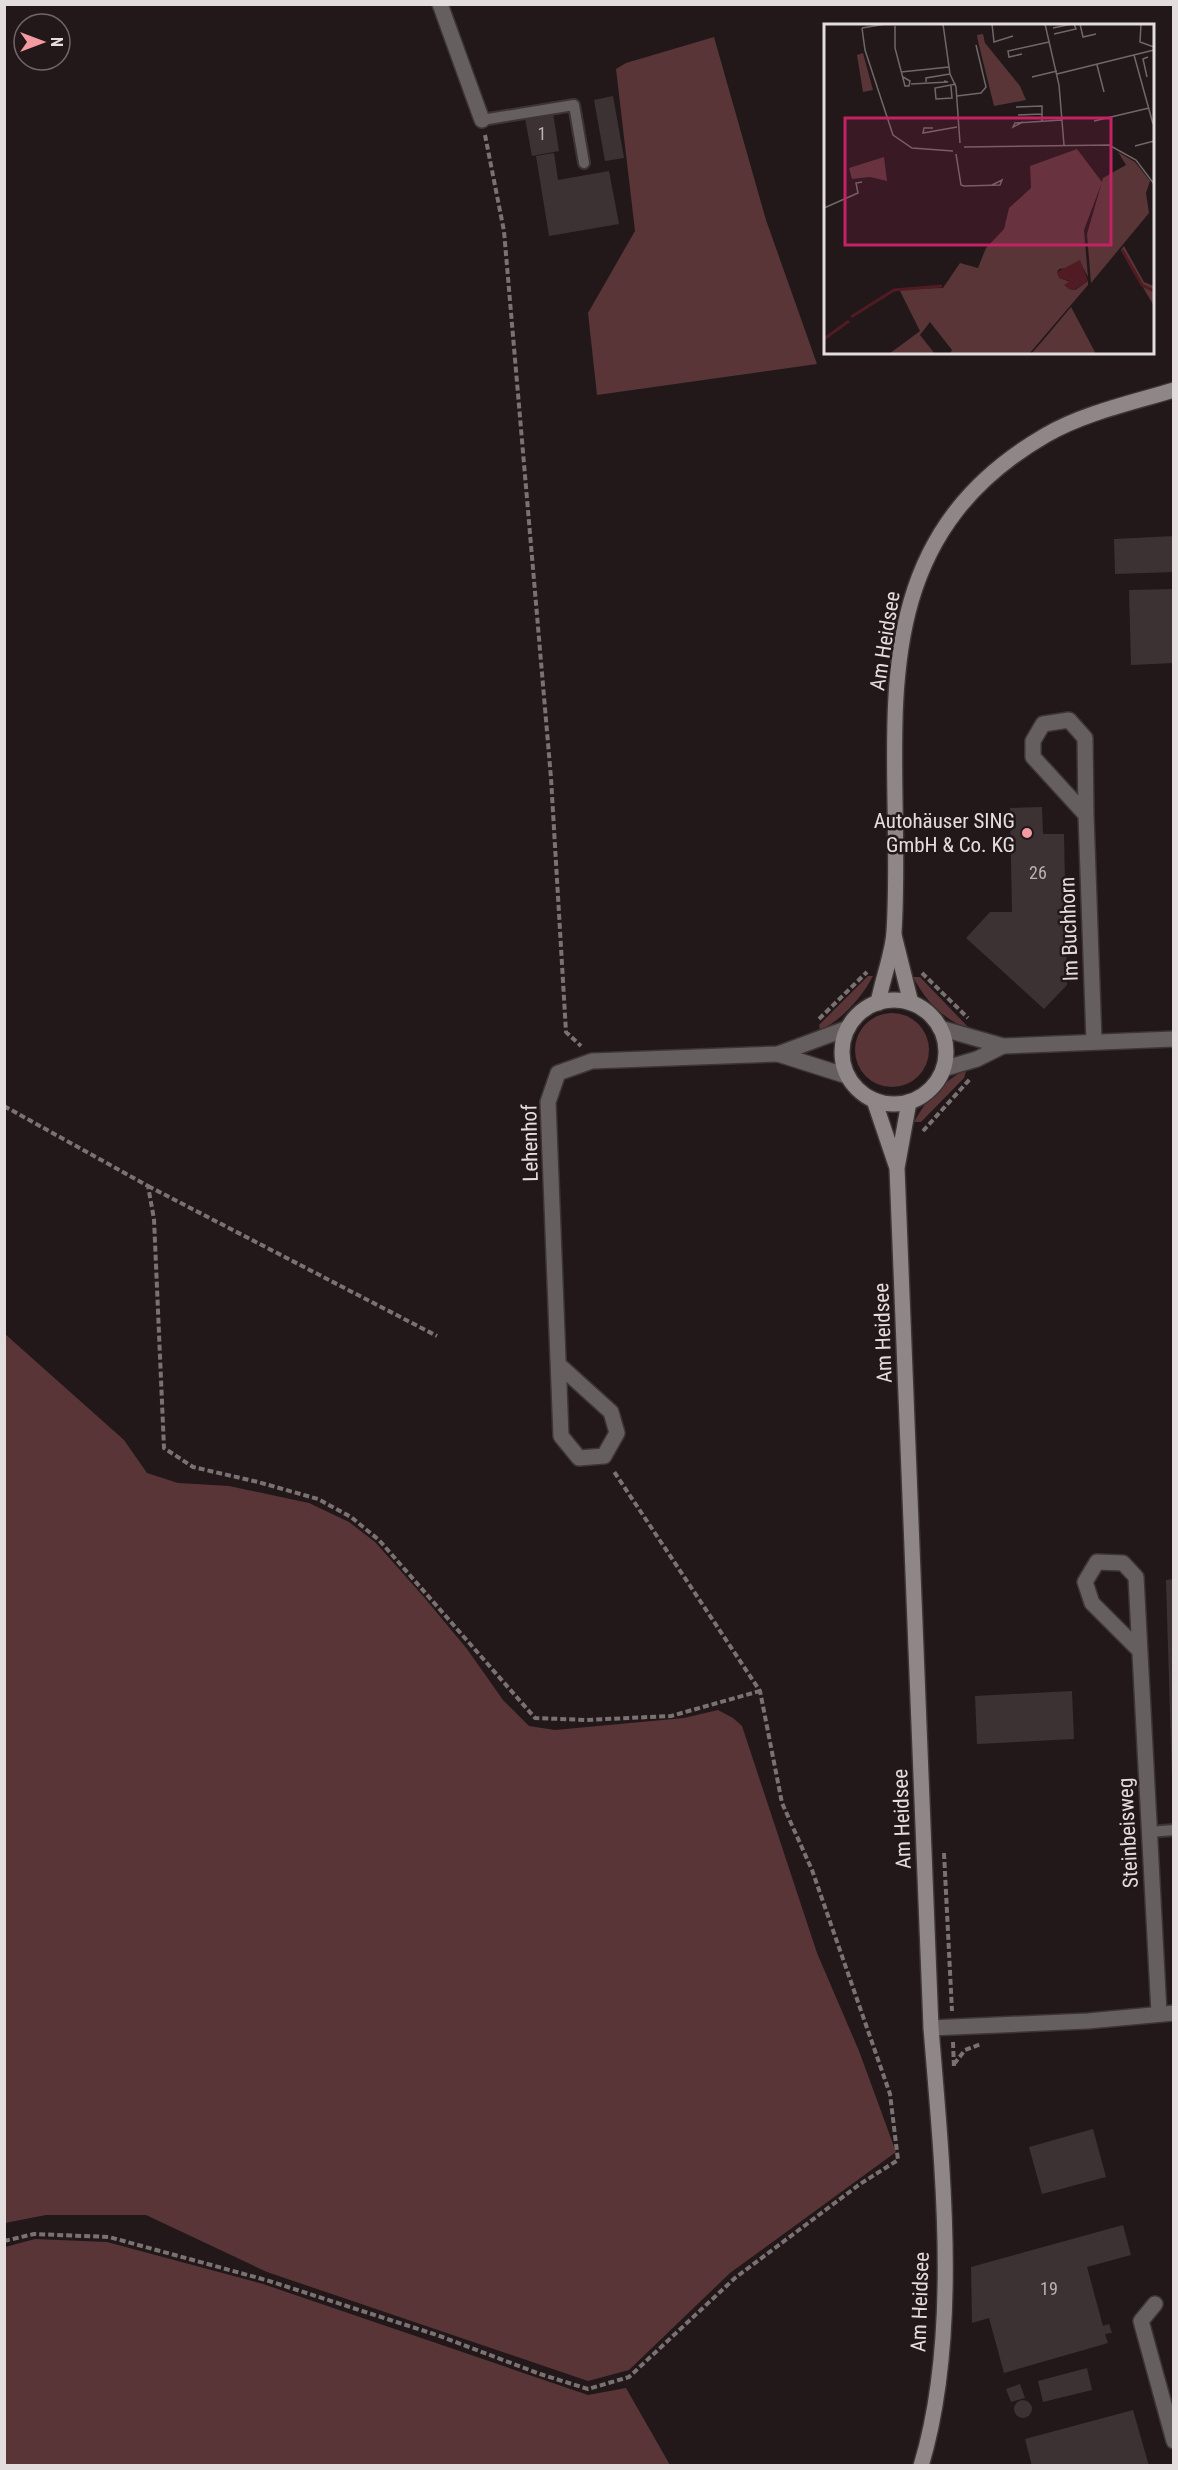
<svg xmlns="http://www.w3.org/2000/svg" width="1178" height="2470" font-family="'Roboto Condensed',sans-serif">
<style>
.green{fill:#593538}
.building{fill:#3d3233}
.lines{fill:none;stroke-linecap:round;stroke-linejoin:round}
.service-casing{stroke:#3d3434;stroke-width:14}
.minor-casing{stroke:#3d3434;stroke-width:18}
.secondary-casing{stroke:#3d3434;stroke-width:18}
.path{stroke:#7a7172;stroke-width:4;stroke-dasharray:6 3;stroke-linecap:butt}
.service{stroke:#655f60;stroke-width:10}
.minor{stroke:#655f60;stroke-width:15}
.secondary{stroke:#8f8787;stroke-width:15}
.poi-dot{fill:#f49aa3;stroke:#221819;stroke-width:2}
.labels{text-anchor:middle;stroke-width:5;stroke-linejoin:round;paint-order:stroke}
.number-label{font-size:18px;fill:#bab2b2}
.street-label{font-size:21px;fill:#e4dddd;stroke:#221819}
.poi-label{font-size:21px;fill:#e4dddd;stroke:#221819;text-anchor:end}
.inset-river{fill:none;stroke:#501b23;stroke-width:3}
.inset-road{fill:none;stroke:#706767;stroke-width:1.5}
.view{fill:#c42262;fill-opacity:0.15;stroke:#c42262;stroke-width:3}
.inset-edge{fill:none;stroke:#e4dddd;stroke-width:3}
</style>
<rect width="100%" height="100%" fill="#221819"/>
<!-- green -->
<g class="green">
<polygon points="714,37 766,220 817,364 597,395 588,313 635,231 616,69 626,63"/>
<path d="M868 976H873C862 997 842 1020 820 1030L819 1025Z"/>
<path d="M913 977H920L971 1030C943 1019 927 1003 913 977Z"/>
<circle cx="892" cy="1050" r="37"/>
<path d="M967 1068 964 1078 921 1122H914C926 1099 944 1082 967 1068Z"/>
<polygon points="5,1334 124,1440 147,1473 178,1483 229,1486 309,1503 349,1522 375,1542 423,1596 467,1649 503,1700 529,1726 555,1730 684,1718 718,1710 733,1718 742,1726 817,1953 859,2051 896,2152 730,2273 629,2370 588,2381 267,2272 146,2215 46,2215 5,2223"/>
<polygon points="35,2239 107,2242 263,2284 588,2395 626,2388 670,2465 5,2465 5,2247"/>
</g>
<!-- building -->
<g class="building">
<polygon points="613,96 624,158 605,161 594,100"/>
<polygon points="553,113 559,151 532,156 525,118"/>
<polygon points="554,153 558,180 609,171 619,224 549,236 536,156"/>
<polygon points="1174,536 1174,572 1115,574 1114,539"/>
<polygon points="1174,589 1174,663 1131,665 1129,590"/>
<polygon points="1042,807 1043,834 1064,834 1067,985 1044,1009 966,938 990,912 1012,912 1010,808"/>
<polygon points="1174,1579 1174,1780 1172,1780 1166,1580"/>
<polygon points="1072,1691 1074,1739 977,1744 975,1696"/>
<polygon points="1093,2129 1106,2177 1042,2194 1029,2147"/>
<polygon points="1123,2225 1131,2255 1087,2267 1103,2326 1109,2324 1112,2333 1105,2334 1108,2343 1004,2373 989,2318 972,2323 971,2267"/>
<polygon points="1087,2368 1092,2390 1043,2402 1038,2381"/>
<polygon points="1020,2384 1025,2398 1011,2402 1006,2389"/>
<circle cx="1023" cy="2409" r="9"/>
<polygon points="1133,2410 1149,2466 1032,2466 1025,2439"/>
</g>
<g class="lines">
<!-- service casing -->
<g class="service-casing">
<g id="service">
<polyline points="482,120 574,105 584,163"/>
<polyline points="1149,1832 1174,1830"/>
</g>
</g>
<!-- minor casing -->
<g class="minor-casing">
<g id="minor">
<polyline points="440,4 482,120"/>
<polyline points="1086,815 1085,738 1069,720 1043,724 1033,741 1033,757 1086,815 1094,1041"/>
<polyline points="940,1028 1003,1046 1174,1039"/>
<polyline points="778,1054 847,1076"/>
<polyline points="943,1069 977,1059 1003,1046"/>
<polyline points="559,1365 611,1412 617,1433 604,1456 579,1458 561,1436 548,1102 558,1073 592,1061 778,1054 848,1028"/>
<polyline points="1140,1651 1092,1603 1085,1582 1097,1562 1123,1563 1136,1577 1159,2013"/>
<polyline points="931,2028 1088,2021 1174,2013"/>
<polyline points="1155,2304 1141,2321 1174,2441"/>
</g>
</g>
<!-- secondary casing -->
<g class="secondary-casing">
<g id="secondary">
<polyline points="894,935 911,1003"/>
<circle cx="894" cy="1052" r="52"/>
<path d="M878 1003C882 981 893 952 894 932 906 742 847 550 1046 435 1084 413 1131 403 1174 390"/>
<polyline points="874,1100 896,1165"/>
<path d="M909 1102 897 1168 931 2028C942 2164 961 2334 921 2466"/>
</g>
</g>
<!-- path -->
<g class="path">
<polyline points="485,135 504,231 551,778 566,1032 581,1046"/>
<polyline points="922,973 968,1018"/>
<polyline points="819,1019 867,972"/>
<polyline points="4,1106 148,1186 154,1219 164,1448 193,1467 258,1482 318,1499 351,1517 379,1540 535,1718 586,1720 671,1716 760,1691"/>
<polyline points="923,1131 970,1079"/>
<polyline points="148,1186 437,1336"/>
<polyline points="944,1853 952,2011"/>
<polyline points="953,2042 954,2068"/>
<polyline points="954,2064 965,2050 981,2044"/>
<polyline points="4,2241 34,2234 109,2237 266,2280 437,2335 540,2374 588,2389 629,2377 735,2278 860,2184 898,2160 890,2094 812,1870 782,1803 760,1691 613,1470"/>
</g>
<!-- service -->
<use href="#service" class="service"/>
<!-- minor -->
<use href="#minor" class="minor"/>
<!-- secondary -->
<use href="#secondary" class="secondary"/>
</g>
<!-- markers -->
<circle class="poi-dot" cx="1027" cy="833" r="6"/>
<g class="labels">
<!-- number labels -->
<g class="number-label">
<text x="542" y="140">1</text>
<text x="1038" y="879">26</text>
<text x="1049" y="2295">19</text>
</g>
<!-- street labels -->
<g class="street-label">
<text transform="translate(885 641) rotate(-81)" y="7">Am Heidsee</text>
<text transform="translate(1069 929) rotate(-92)" y="7">Im Buchhorn</text>
<text transform="translate(530 1143) rotate(-91)" y="7">Lehenhof</text>
<text transform="translate(883 1333) rotate(-92)" y="7">Am Heidsee</text>
<text transform="translate(902 1819) rotate(-92)" y="7">Am Heidsee</text>
<text transform="translate(1128 1833) rotate(-93)" y="7">Steinbeisweg</text>
<text transform="translate(920 2302) rotate(-88)" y="7">Am Heidsee</text>
</g>
<!-- poi labels -->
<g class="poi-label">
<text x="1015" y="828">Autohäuser SING<tspan x="1015" dy="24">GmbH &amp; Co. KG</tspan></text>
</g>
</g>
<!-- overview -->
<g transform="translate(824 24)">
<rect width="330" height="330" fill="#221819"/>
<path d="M159 10 161 19 196 62 202 76 170 82 154 17 153 11ZM39 29 49 66 39 68 33 31ZM253 125 278 158 260 206 264 253 258 242 235 245 233 248 236 254 246 258 245 265 251 266 264 257V261L205 330H126L128 326 106 298 96 311 111 330H65L96 307 75 265 119 264 136 239 154 244 162 224 180 205 185 184 207 164 206 142ZM294 128 311 138 326 157 322 169 325 189 267 259 263 210 279 154 302 141ZM60 133 63 157 46 153 28 155 25 144ZM300 222 320 258 330 262V282L297 226ZM247 283 272 330H207L221 314Z" fill="#593538"/>
<path d="M256 236 264 257 250 266 245 265 240 261 246 257 235 254 233 248Z" fill="#501b23"/>
<path class="inset-river" d="M298 226 318 261 330 267M27 293 70 266 118 262M0 315 25 297"/>
<path class="inset-road" d="M119 0 126 50 132 63 136 119M168 0 170 18 189 12M221 0 235 61 240 121M256 0 259 13 272 10M317 0 316 18 330 23M71 2V24L81 62H85L86 57 79 53M38 4 62 0M38 4 41 26 69 111 88 124 129 127M229 4 248 0M230 10 252 5 250 0M198 30 185 33 184 27 225 18M310 31 329 100M273 41 280 68M77 48 125 43M233 50 330 26M208 53 233 47M323 53 319 35 324 33M102 58V54L126 50M87 60 124 58 120 57M127 62 128 74 112 75 111 64 132 60M133 72 157 69 162 63 152 21M192 83 218 82V97M194 91 218 90M270 97 325 84M199 98 189 103 191 99 238 96M109 104H100L99 109 133 103M311 122 330 117M140 123 285 121 312 136 330 160M132 130 137 161 140 162 176 161 178 156 168 161M0 184 34 169 32 159 38 158"/>
<path class="view" d="M21 94H287V221H21Z"/>
<rect width="330" height="330" class="inset-edge"/>
</g>
<!-- border -->
<rect width="1178" height="2470" fill="none" stroke="#e4dddd" stroke-width="12"/>
<!-- north arrow -->
<g transform="translate(42 42) rotate(90)"><circle r="28" fill="#221819" stroke="#706767" stroke-width="1.5"/>
<path d="M0-4.5L10 22L0 15L-10 22Z" fill="#f49aa3"/>
<text y="-9" font-size="16" font-weight="bold" text-anchor="middle" fill="#e4dddd">N</text>
</g>
</svg>
